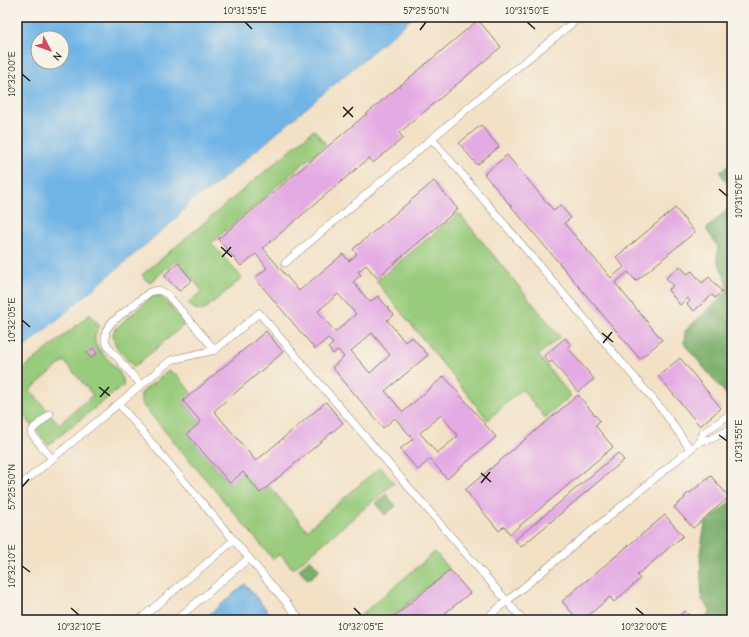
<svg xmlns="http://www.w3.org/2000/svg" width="749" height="637" font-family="'Comic Neue',sans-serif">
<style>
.green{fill:#98cb7c;stroke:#5a744c;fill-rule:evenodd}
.forest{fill:#7aaf6c;stroke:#4b6644}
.water{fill:#70b4e6;stroke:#466881;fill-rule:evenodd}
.pier{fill:#f3e1c6}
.building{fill:#e4aae4;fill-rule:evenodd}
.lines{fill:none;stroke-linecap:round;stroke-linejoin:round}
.service-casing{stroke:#887e71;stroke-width:8}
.service{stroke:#fff;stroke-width:7}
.ticks{fill:none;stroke:#1c1c1c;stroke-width:1.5}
.neatline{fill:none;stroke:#1c1c1c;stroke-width:1.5}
.ticks-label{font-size:10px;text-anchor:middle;fill:#1c1c1c}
</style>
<rect width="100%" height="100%" fill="#f7f3e8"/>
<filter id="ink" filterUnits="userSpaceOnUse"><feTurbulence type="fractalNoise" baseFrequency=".025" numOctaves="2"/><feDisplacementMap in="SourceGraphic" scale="8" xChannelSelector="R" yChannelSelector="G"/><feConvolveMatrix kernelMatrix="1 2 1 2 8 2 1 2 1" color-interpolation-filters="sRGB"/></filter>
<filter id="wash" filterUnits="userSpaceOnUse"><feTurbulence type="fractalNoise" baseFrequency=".012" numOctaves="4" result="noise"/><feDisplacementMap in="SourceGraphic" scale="16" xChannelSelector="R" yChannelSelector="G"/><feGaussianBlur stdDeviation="0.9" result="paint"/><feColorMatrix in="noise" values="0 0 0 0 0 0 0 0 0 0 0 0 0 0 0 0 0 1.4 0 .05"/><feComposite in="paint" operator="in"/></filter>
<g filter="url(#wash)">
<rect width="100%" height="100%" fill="#f3e1c6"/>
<!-- green -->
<g class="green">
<polygon points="314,130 326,144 211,243 242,278 204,310 194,309 188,303 202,291 177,260 149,283 142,275"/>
<polygon points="459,213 560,337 538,355 571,396 545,418 522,389 488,420 376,281"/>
<path d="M153 296H160L163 298 185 324 134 367C126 357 107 342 115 329Z"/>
<path d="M90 314 100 326C97 330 94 335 95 341 100 358 122 366 124 385L48 445 17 407V374ZM64 361 93 395 59 424 30 390Z"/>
<path d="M168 371C178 372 185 386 192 394L183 402 201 422 188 434 229 483 243 472 260 493 269 486 307 530 380 467 394 483 293 569 280 554 273 559 141 403V393Z"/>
<polygon points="435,552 449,569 389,620 355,620"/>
</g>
<!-- forest -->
<g class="forest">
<polygon points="732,163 732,192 720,172"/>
<polygon points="732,205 732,398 731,400 684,344 685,331 726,293 727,283 717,259 718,247 706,229"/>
<polygon points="386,494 396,506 385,515 375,503"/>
<polygon points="732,500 732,620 703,620 711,611 702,600 700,553 705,524"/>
<polygon points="310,559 320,570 308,580 299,569"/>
</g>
<!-- water -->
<g class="water">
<path d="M17 17H414L209 191 192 200 174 221 17 354ZM38 38H62V62H38Z"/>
<polygon points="245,584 275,620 203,620"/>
</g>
<!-- pier -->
<polygon class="pier" points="414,17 416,17 415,19 210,192 193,201 176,223 17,356 17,354 174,221 192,200 209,191"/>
<g id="blocks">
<!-- building -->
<g class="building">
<path d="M478 20 501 47 399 133 403 138 373 163 369 158 263 248 299 291 343 254 349 261 357 254 353 249 434 181 458 209 377 278 366 265 358 272 361 275 353 282 370 302 378 296 394 315 387 320 405 342 412 337 428 355 385 391 403 412 444 376 496 437 447 479 430 459 418 470 400 449 413 439 395 418 383 428 332 367 344 357 338 350 333 354 331 351 328 348 333 344 328 338 315 349 255 278 267 268 256 254 241 266 218 239ZM338 294 356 314 335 332 318 311ZM372 333 390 355 370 373 351 351ZM441 415 458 436 437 453 420 433Z"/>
<polygon points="481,125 499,147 477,165 459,143"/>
<polygon points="507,155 554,211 560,205 571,218 564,223 611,278 624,267 616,257 675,208 695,232 636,281 628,272 615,283 662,340 640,359 484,174"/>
<polygon points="178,263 192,280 179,291 164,275"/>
<polygon points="680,266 687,274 692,271 702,283 709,277 722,292 715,298 712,295 694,311 687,304 690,301 688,298 680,305 668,290 673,286 666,278"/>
<polygon points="266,331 283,352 214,411 256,461 326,402 343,423 260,493 243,472 230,483 187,434 201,422 183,401"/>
<polygon points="565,338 571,345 568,348 594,379 578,392 552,361 549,363 544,356"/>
<polygon points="93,348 97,353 91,358 87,353"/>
<polygon points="680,358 721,408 700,426 658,376"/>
<polygon points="578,395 600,421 595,425 613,447 510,534 504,526 499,531 465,490"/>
<polygon points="618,453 624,460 521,547 515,540"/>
<polygon points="711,476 729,497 693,528 674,507 685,498 684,497 689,492 690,493"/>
<polygon points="665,515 683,536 637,575 640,579 614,602 610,597 583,620 578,620 562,601"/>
<polygon points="450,570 470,593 444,614 447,618 445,620 390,620"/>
<polygon points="685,611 693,620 674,620"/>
</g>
</g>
</g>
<g filter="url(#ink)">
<use href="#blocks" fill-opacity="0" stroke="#887e71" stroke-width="1"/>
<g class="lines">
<!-- service casing -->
<g class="service-casing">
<g id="service">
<polyline points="432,139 664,412 690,449"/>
<polyline points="285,263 487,92 580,17"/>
<polyline points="141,385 109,348 105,340 106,330 112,322 150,292 159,290 167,294 215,350"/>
<polyline points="119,404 301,620"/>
<polyline points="50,414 34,428 31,433 52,459"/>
<polyline points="700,441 711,439 729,430 732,430"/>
<polyline points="17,488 171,360 215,350 259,313 523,620"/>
<polyline points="139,620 234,540"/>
<polyline points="176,620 249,558"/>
<polyline points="484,620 700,441 703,433 732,413"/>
</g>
</g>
<!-- service -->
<use href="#service" class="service"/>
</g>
</g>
<!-- ticks -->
<path class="ticks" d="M245 22 252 29M527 22 535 29M420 30 426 22M22 74 30 81M343 107 353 117M343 117 353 107M719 189 727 196M221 247 232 257M222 257 231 247M22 320 30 327M602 333 613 342M603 343 612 332M99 387 110 396M100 397 109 387M719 435 727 441M481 473 491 482M481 483 490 472M22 487 29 479M22 566 30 572M71 608 79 615M354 608 361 615M636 608 644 615"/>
<!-- margin -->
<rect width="749" height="637" fill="none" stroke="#f7f3e8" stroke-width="44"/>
<!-- north arrow -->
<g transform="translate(50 50) rotate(131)"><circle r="19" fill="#f7f3e8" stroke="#9f9d96"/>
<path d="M0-3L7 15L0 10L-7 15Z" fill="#d1495b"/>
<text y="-6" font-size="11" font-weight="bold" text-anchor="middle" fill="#1c1c1c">N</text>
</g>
<rect x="22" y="22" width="705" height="593" class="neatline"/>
<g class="ticks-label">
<text x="245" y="14">10°31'55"E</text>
<text x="426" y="14">57°25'50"N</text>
<text x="527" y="14">10°31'50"E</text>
<text transform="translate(11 74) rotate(-90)" y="4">10°32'00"E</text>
<text transform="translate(738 196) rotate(-90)" y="4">10°31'50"E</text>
<text transform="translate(11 320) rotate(-90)" y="4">10°32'05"E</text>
<text transform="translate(738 441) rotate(-90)" y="4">10°31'55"E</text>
<text transform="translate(11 487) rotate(-90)" y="4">57°25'50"N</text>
<text transform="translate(11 566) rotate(-90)" y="4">10°32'10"E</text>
<text x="79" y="630">10°32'10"E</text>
<text x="361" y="630">10°32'05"E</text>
<text x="644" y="630">10°32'00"E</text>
</g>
</svg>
